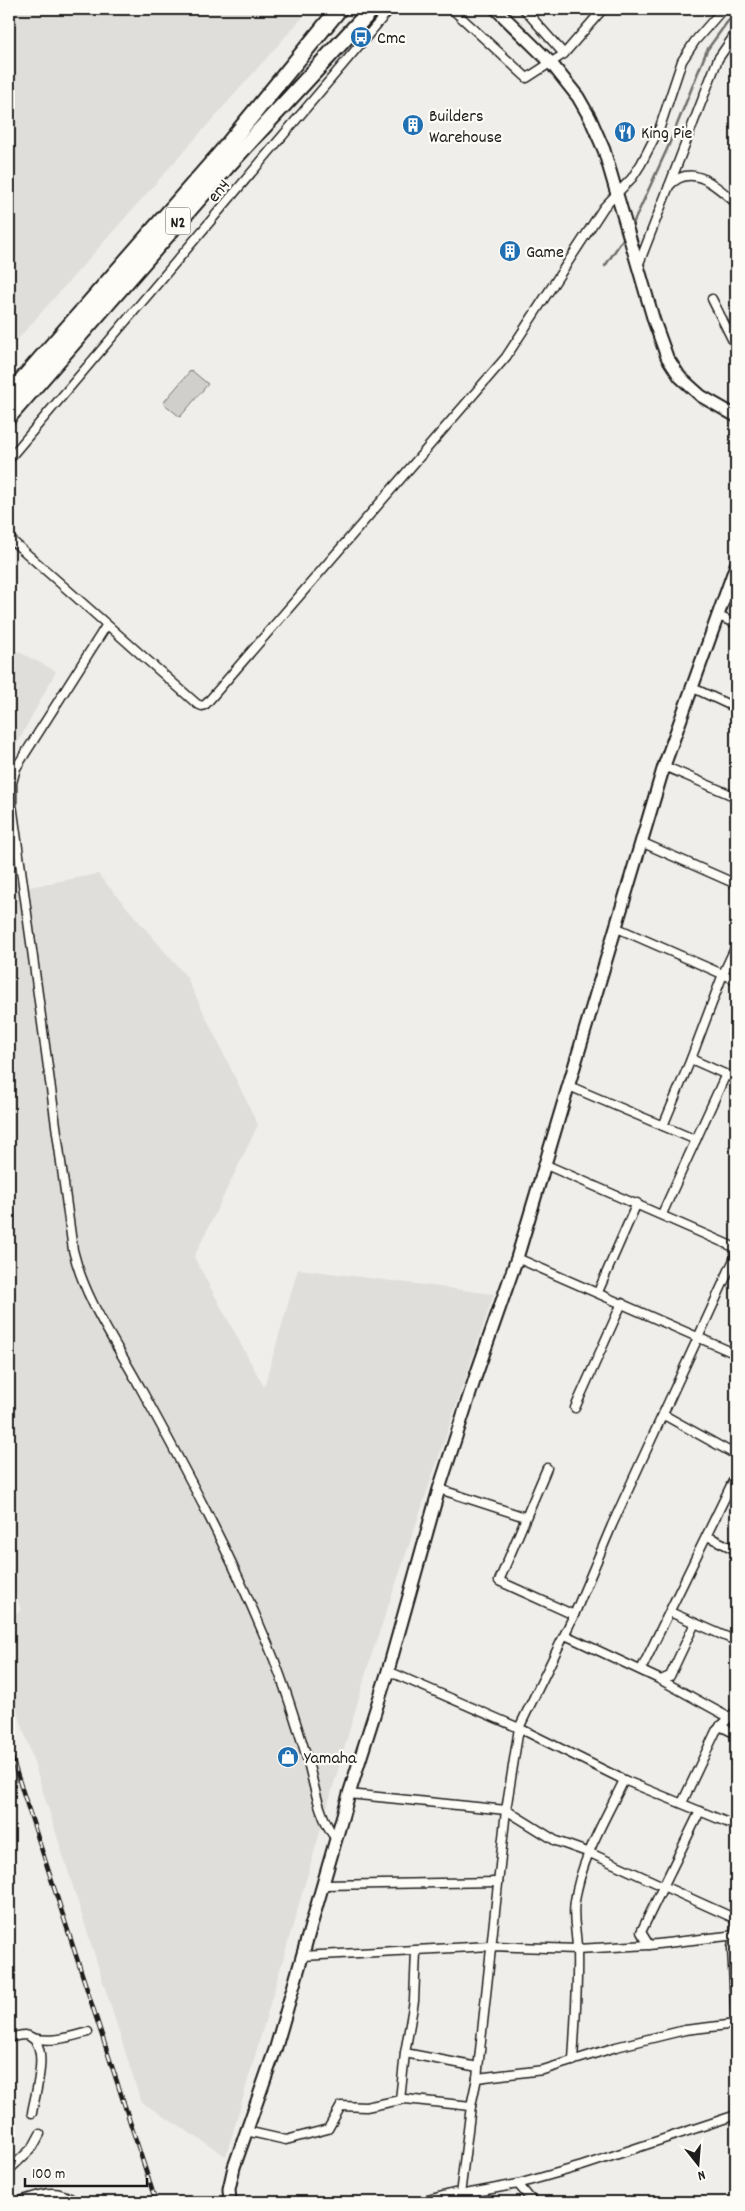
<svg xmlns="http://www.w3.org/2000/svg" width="745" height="2211" font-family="Dekko,sans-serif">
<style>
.built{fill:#e0deda}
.green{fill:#d0cfcc;stroke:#767674}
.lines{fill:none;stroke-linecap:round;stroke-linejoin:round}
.stream{stroke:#706f6d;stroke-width:2.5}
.street-casing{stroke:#1c1c1c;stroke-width:11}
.secondary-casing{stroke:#1c1c1c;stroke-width:15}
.highway-casing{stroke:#1c1c1c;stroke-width:19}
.street{stroke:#fdfcf7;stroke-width:8}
.secondary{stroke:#fdfcf7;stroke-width:11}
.highway{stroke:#fdfcf7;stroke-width:15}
.rail-casing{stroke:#1c1c1c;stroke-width:4.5}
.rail{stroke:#fdfcf7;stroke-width:2.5;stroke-dasharray:8;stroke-linecap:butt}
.labels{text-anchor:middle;stroke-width:4.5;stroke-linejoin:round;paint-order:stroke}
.shield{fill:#fdfcf7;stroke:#605f5e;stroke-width:1}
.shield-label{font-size:16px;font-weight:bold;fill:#1c1c1c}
.poi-label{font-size:18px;fill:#1c1c1c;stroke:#fdfcf7;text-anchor:start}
.street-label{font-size:18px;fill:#1c1c1c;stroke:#fdfcf7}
</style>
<rect width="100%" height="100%" fill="#f0eeea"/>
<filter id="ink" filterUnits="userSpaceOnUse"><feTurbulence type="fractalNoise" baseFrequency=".02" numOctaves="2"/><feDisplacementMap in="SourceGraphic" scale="10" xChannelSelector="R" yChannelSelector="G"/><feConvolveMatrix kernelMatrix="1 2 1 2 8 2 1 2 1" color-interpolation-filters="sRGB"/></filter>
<g filter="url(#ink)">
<!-- built -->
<g class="built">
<polygon points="9,9 310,9 10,348 9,347"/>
<polygon points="9,647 56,671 9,759"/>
<polygon points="98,874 186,976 258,1125 194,1257 264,1387 298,1269 494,1294 369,1663 226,2156 141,2102 9,1684 9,1618 21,1610 9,1573 9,877 29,887"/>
</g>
<!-- green -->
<polygon class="green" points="191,370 208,384 180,417 163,403"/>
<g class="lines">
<!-- stream -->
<g class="stream">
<polyline points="631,228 668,147 707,50 736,10"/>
<polyline points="605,266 625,236"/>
</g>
<!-- street casing -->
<g class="street-casing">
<g id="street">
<polyline points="452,9 527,78 564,54 603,9"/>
<polyline points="524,9 564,54"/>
<polyline points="669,186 718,59 736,33"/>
<path d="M638 266 669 186C692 161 717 187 736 203"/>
<polyline points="712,299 736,347"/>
<polyline points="9,459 390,9"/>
<polyline points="9,538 197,704 202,706 206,704 506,357 604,207 632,178 641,164 660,127 682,61 695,41 723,9"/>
<polyline points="719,616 736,624"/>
<path d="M106 626 16 768 12 783V804L73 1250C85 1301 117 1344 141 1389 185 1469 228 1549 263 1633 281 1673 294 1716 307 1758 314 1784 319 1818 336 1839"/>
<polyline points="691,687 736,708"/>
<polyline points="664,766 736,797"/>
<polyline points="641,842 736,884"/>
<polyline points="615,927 736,980"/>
<polyline points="691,1059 736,1079"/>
<polyline points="569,1086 696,1140"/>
<polyline points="663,1126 691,1059 723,974 736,946"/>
<polyline points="544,1164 736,1248"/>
<polyline points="662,1214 726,1074"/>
<polyline points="517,1258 736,1354"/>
<polyline points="598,1292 637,1203"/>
<polyline points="575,1408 622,1303"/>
<polyline points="664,1415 736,1455"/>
<polyline points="547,1468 499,1581 574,1615"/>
<polyline points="439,1489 525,1517"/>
<polyline points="707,1536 736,1550"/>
<polyline points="670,1612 736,1641"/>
<polyline points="565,1635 661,1680 730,1718"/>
<polyline points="641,1670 736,1475"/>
<polyline points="388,1671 519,1728 624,1780 736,1826"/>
<polyline points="661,1680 670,1676 695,1623"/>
<polyline points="720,1726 736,1734"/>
<polyline points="349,1794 506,1810 556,1841 590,1853 736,1919"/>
<polyline points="682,1803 716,1731 736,1711"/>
<polyline points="324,1885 498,1882"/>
<polyline points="649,1945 641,1932 700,1811"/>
<polyline points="302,1956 491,1946 577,1949 649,1945 736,1935"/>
<path d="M9 2038C13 2037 20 2035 24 2035 54 2038 34 2097 32 2113"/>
<path d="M33 2038C52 2043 69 2037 88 2032"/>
<polyline points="405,2053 478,2067"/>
<path d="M573 2061C575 2025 578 1987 577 1950 577 1933 572 1918 575 1901 581 1858 606 1818 624 1780"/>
<polyline points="477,2078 543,2070 616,2047 685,2030 736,2024 732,1948 736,1926"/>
<polyline points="400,2100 405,2053 414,2001 416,1951"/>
<polyline points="246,2131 286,2140 328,2129 341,2106 366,2107 405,2099 471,2106"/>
<polyline points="9,2170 33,2147 40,2134"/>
<polyline points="518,2184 533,2202"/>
<path d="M17 2202C41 2195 54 2186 76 2202"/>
<polyline points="420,2202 454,2193 460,2195 518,2184 582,2166 736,2115"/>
<polyline points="461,2202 460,2195 471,2106 477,2078 506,1810 519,1728 574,1615 612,1525 736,1255"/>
</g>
</g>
<!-- secondary casing -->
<g class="secondary-casing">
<g id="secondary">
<polyline points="496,9 551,63 578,97 590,118 604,150 654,321 667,357 680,377 701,396 736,416"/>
<polyline points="230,2202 229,2189 234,2167 276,2047 349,1794 388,1671 439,1489 475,1378 517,1258 664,766 736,565"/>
</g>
</g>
<!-- highway casing -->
<g class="highway-casing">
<g id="highway">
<polyline points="9,395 221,153 339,9"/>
<polyline points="9,416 227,166 372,9"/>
</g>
</g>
<!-- street -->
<use href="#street" class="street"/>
<!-- secondary -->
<use href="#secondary" class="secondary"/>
<!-- highway -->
<use href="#highway" class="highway"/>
<!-- rail casing -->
<g class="rail-casing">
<polyline id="rail" points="9,1749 156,2202"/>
</g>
<!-- rail -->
<use href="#rail" class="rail"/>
</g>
</g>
<!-- icons -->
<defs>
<g id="bus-disc" transform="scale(1.125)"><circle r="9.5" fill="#1f6fb2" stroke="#fdfcf7"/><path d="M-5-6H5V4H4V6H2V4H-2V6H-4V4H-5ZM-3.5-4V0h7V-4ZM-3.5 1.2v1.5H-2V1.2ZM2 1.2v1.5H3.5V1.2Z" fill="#fff"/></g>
<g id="building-disc" transform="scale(1.125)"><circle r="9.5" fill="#1f6fb2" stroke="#fdfcf7"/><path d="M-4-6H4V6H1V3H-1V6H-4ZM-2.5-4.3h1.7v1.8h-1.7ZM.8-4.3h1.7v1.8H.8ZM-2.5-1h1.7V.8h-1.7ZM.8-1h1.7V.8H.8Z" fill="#fff"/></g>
<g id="restaurant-disc" transform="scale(1.125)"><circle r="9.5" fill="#1f6fb2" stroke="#fdfcf7"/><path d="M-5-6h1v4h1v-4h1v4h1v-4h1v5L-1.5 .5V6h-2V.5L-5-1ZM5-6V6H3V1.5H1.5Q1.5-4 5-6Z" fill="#fff"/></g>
<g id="shop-disc" transform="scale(1.125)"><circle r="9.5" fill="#1f6fb2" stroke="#fdfcf7"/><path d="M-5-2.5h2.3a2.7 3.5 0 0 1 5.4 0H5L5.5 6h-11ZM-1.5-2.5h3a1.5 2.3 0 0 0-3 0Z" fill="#fff"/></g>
</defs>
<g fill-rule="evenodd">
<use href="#bus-disc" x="361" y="37"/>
<use href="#building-disc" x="413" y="125"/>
<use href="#restaurant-disc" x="625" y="132"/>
<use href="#building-disc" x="510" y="251"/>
<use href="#shop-disc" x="288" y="1757"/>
</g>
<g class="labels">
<!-- shield labels -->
<rect class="shield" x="165.5" y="207.5" width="25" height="27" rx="4"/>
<g class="shield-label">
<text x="178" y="227">N2</text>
</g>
<!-- poi labels -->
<g class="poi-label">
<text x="377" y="43">Cmc</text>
<text x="429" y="121">Builders<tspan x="429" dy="21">Warehouse</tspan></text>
<text x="641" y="138">King Pie</text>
<text x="526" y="257">Game</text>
<text x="304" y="1763">Yamaha</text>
</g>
<!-- street labels -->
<g class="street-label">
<text transform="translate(218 190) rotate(-50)" y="6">en4</text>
</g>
</g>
<!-- margin -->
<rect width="745" height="2211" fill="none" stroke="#fdfcf7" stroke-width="30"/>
<rect x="15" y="15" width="715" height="2181" fill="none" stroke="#1c1c1c" stroke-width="2" filter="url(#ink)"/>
<!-- north arrow -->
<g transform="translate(698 2164) rotate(163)" stroke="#fdfcf7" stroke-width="4" paint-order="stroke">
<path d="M0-4L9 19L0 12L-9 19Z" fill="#1c1c1c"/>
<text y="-8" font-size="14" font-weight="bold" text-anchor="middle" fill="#1c1c1c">N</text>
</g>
<!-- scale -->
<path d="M25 2178v8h122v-8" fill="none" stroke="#1c1c1c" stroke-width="2.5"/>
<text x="32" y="2178" font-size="15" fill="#1c1c1c" stroke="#fdfcf7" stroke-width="4" paint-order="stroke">100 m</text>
</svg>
